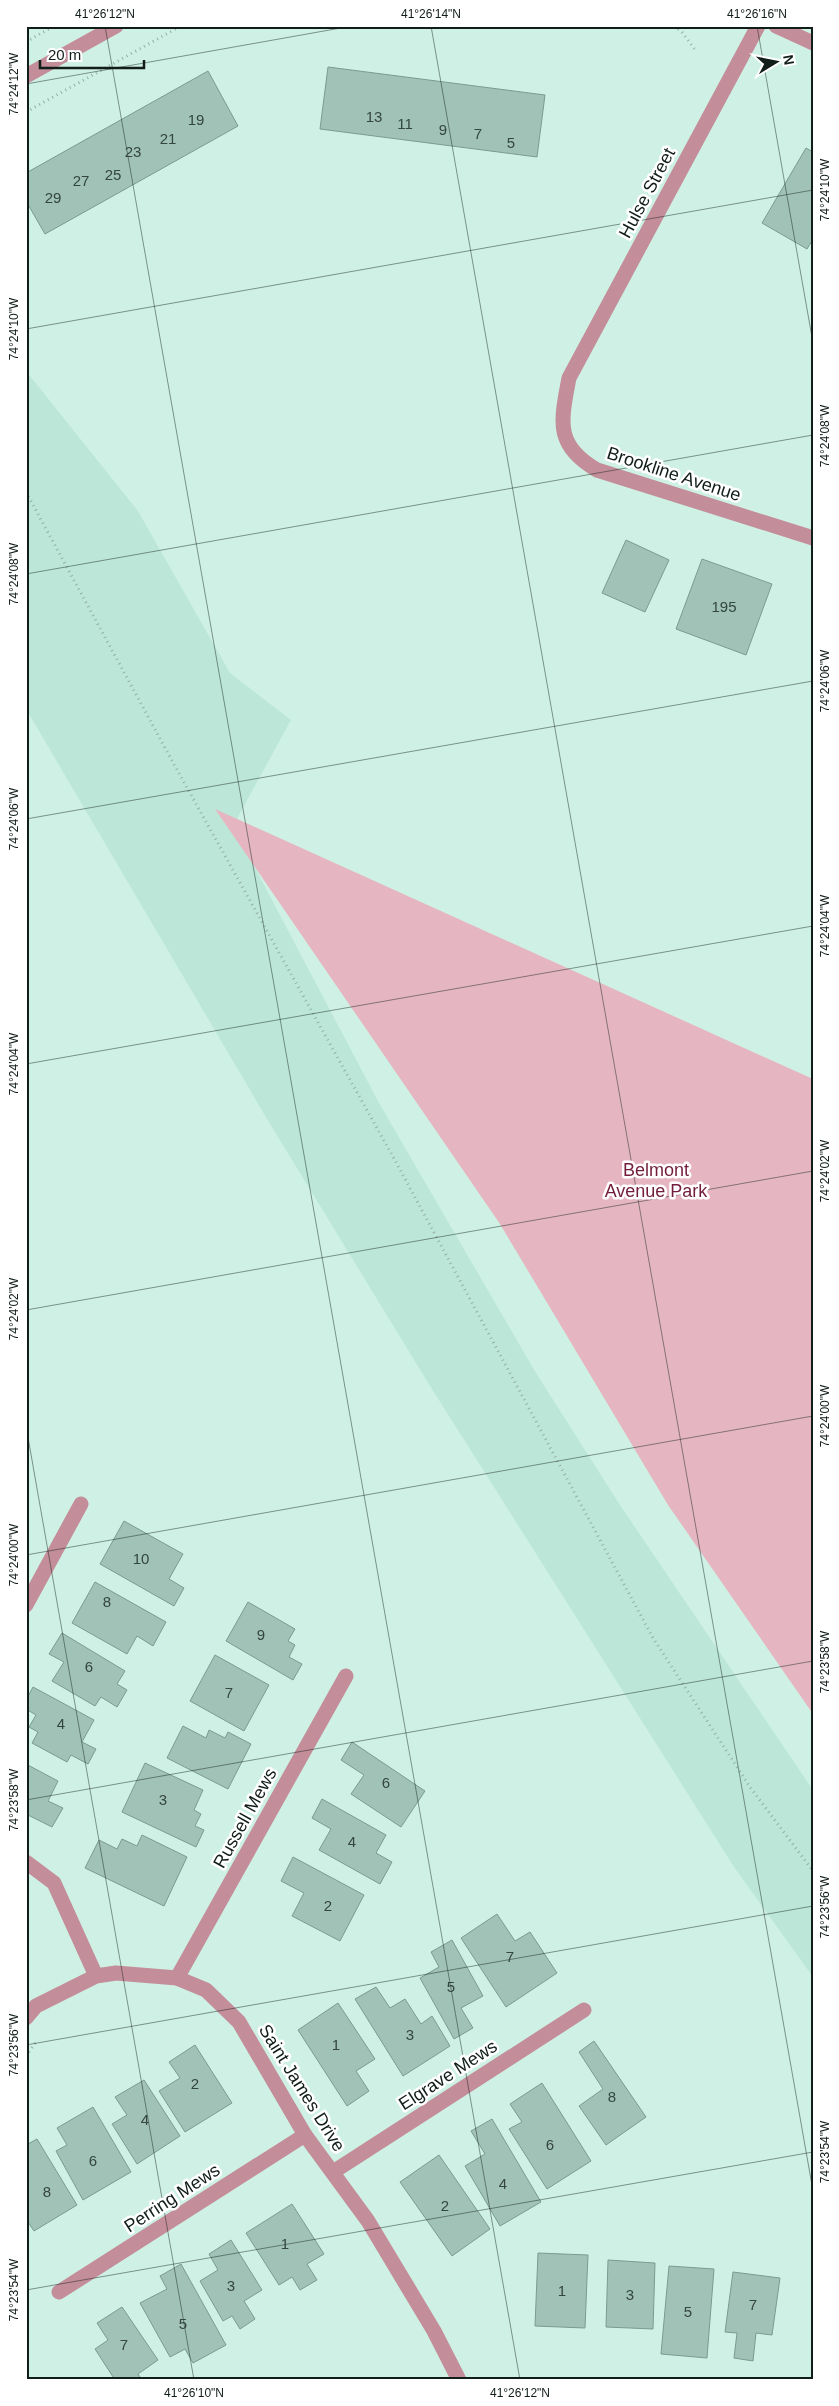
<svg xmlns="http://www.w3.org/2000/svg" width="839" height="2406" font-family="Helvetica,sans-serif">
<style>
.built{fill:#bce7d8}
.green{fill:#e5b6c1}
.building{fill:#a1c2b6;stroke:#7b9b90}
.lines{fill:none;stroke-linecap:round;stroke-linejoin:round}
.path{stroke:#94b0a6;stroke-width:3;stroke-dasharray:1 4;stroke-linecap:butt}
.street{stroke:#c38d9a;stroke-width:15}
.ticks{fill:none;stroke:#101d19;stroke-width:1;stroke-opacity:0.45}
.labels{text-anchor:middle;stroke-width:5;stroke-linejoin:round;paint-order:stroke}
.number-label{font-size:15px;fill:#344640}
.street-label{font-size:18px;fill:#101d19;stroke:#fff}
.park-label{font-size:18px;fill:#721d3b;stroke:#fff}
.neatline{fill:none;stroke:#101d19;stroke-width:2}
.ticks-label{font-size:12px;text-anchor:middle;fill:#101d19}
</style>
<rect width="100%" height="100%" fill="#cff1e5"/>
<!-- built -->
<polygon class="built" points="26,371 138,511 230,673 291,720 233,826 379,1103 536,1373 620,1505 813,1790 813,1977 734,1867 430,1386 267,1119 26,709"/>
<!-- green -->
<polygon class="green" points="215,809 813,1079 813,1714 668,1505 500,1224"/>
<!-- building -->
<g class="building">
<polygon points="328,67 545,95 537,157 320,129"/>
<polygon points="208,71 238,126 45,234 26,201 26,173"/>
<polygon points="806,148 813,152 813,239 807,249 762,223"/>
<polygon points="626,540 669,560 645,612 602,593"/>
<polygon points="702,559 772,584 746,655 676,629"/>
<polygon points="124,1521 183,1554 169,1579 184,1588 174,1606 100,1564"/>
<polygon points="95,1582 166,1622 153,1646 137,1636 127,1654 72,1623"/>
<polygon points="248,1602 295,1629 288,1641 295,1645 289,1657 302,1664 293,1680 226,1641"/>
<polygon points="62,1633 125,1671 117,1684 127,1690 117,1707 101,1697 95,1706 52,1681 64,1662 49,1654"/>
<polygon points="215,1655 269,1685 244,1731 190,1701"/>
<polygon points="33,1687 94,1720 82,1742 96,1749 88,1764 71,1755 67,1762 32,1743 38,1732 29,1727 36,1715 26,1709 26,1700"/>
<polygon points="183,1726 206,1738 209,1730 225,1738 228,1732 251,1744 228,1789 167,1758"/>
<polygon points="352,1742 425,1791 401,1827 351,1794 364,1775 341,1760"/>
<polygon points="145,1763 203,1790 194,1810 201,1814 195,1826 204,1830 196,1847 122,1812"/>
<polygon points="26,1764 58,1781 48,1801 63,1808 52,1827 26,1814"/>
<polygon points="322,1799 386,1835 376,1853 392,1862 380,1884 319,1850 331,1829 312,1818"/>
<polygon points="142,1835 187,1857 164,1906 85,1868 99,1840 117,1849 122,1839 137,1846"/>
<polygon points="293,1857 364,1895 340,1941 292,1916 304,1893 281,1881"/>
<polygon points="497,1914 515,1941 530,1932 557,1973 506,2007 461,1938"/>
<polygon points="452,1940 483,1996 461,2008 473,2028 454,2039 420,1978 439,1967 431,1952"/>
<polygon points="376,1987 390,2008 405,1999 421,2024 432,2016 450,2046 403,2076 355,1999"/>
<polygon points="338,2003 375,2059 356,2071 369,2091 347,2106 298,2030"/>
<polygon points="594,2041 646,2117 606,2145 579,2106 603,2089 579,2052"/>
<polygon points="195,2045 232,2103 185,2132 159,2091 180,2078 169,2062"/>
<polygon points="144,2080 180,2136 137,2164 112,2124 127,2115 115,2097"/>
<polygon points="542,2083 591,2161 547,2189 509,2129 522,2122 510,2104"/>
<polygon points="93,2107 131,2172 83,2200 56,2151 67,2145 57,2128"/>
<polygon points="492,2119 541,2202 500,2226 465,2166 485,2154 471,2131"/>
<polygon points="37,2139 77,2205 34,2231 26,2219 26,2145"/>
<polygon points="439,2155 490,2229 452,2256 400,2182"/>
<polygon points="292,2204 324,2254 307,2264 317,2280 300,2290 292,2277 279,2285 246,2233"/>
<polygon points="231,2240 262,2290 244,2301 255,2319 240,2329 232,2316 223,2321 200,2281 218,2270 209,2254"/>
<polygon points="538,2253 588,2255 585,2328 535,2326"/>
<polygon points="608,2260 655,2263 653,2329 606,2327"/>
<polygon points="181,2264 226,2345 193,2363 185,2349 170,2357 140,2303 167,2289 160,2276"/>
<polygon points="669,2266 714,2269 707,2358 661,2354"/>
<polygon points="733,2272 780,2278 772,2335 756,2333 753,2361 734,2358 737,2333 725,2332"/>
<polygon points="122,2307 158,2360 138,2374 142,2380 115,2380 95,2349 108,2340 97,2323"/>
</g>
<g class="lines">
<!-- path -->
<g class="path">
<polyline points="493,26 494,26"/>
<polyline points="674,26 682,32 696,51"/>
<polyline points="26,42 54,26"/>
<polyline points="26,112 181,26"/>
<polyline points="26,492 176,768 397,1164 653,1638 750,1787 813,1871"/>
<polyline points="26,2056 36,2042"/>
</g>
<!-- street -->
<g class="street">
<path d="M758 26 569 378C561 421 554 445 597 470L813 538"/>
<polyline points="776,26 813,43"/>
<polyline points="26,76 116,26"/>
<polyline points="26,1605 81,1504"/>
<polyline points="26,1862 54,1883 96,1976"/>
<polyline points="177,1978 346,1676"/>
<polyline points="26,2018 36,2006 96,1976 116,1973 177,1978 206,1990 239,2022 305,2135 368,2221 434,2331 459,2380"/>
<polyline points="333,2172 584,2010"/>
<polyline points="59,2292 305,2135"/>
</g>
</g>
<!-- ticks -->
<path class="ticks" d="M105 26 520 2380M431 26 813 2191M757 26 813 343M26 84 352 26M26 329 813 190M26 574 813 435M26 819 813 681M26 1064 813 926M26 1310 813 1171M26 1426 194 2380M26 1555 813 1416M26 1800 813 1661M26 2045 813 1906M26 2290 813 2152"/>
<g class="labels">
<!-- number labels -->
<g class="number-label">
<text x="374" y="122">13</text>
<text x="196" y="125">19</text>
<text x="405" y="129">11</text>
<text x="443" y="135">9</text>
<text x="478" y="139">7</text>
<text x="168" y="144">21</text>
<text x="511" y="148">5</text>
<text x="133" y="157">23</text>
<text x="113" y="180">25</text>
<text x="81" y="186">27</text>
<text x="53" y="203">29</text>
<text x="724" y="612">195</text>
<text x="141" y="1564">10</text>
<text x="107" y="1607">8</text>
<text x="261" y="1640">9</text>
<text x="89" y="1672">6</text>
<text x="229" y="1698">7</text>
<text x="61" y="1729">4</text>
<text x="386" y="1788">6</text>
<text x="163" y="1805">3</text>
<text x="352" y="1847">4</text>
<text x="328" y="1911">2</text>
<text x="510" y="1962">7</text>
<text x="451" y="1992">5</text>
<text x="410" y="2040">3</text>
<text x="336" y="2050">1</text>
<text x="195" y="2089">2</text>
<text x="612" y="2102">8</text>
<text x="145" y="2125">4</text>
<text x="550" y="2150">6</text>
<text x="93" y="2166">6</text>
<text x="503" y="2189">4</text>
<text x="47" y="2197">8</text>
<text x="445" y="2211">2</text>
<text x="285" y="2249">1</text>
<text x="231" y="2291">3</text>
<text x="562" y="2296">1</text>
<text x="630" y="2300">3</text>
<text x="753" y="2310">7</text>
<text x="688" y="2317">5</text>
<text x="183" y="2329">5</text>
<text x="124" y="2350">7</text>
</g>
<!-- street labels -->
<g class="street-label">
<text transform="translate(647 193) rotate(-62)" y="6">Hulse Street</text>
<text transform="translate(674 474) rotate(18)" y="6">Brookline Avenue</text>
<text transform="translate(245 1818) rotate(-61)" y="6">Russell Mews</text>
<text transform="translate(448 2075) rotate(-33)" y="6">Elgrave Mews</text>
<text transform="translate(302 2088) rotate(58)" y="6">Saint James Drive</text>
<text transform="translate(172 2198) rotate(-33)" y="6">Perring Mews</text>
</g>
<!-- park labels -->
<g class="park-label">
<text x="656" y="1176">Belmont<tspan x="656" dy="21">Avenue Park</tspan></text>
</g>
</g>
<!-- border -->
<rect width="839" height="2406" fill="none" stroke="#ffffff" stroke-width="55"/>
<!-- north arrow -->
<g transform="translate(776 62) rotate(80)" stroke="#ffffff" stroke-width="4" paint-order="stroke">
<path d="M0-4L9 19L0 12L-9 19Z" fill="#101d19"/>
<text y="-8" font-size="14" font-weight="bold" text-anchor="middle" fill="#101d19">N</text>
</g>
<!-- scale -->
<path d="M40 60v8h104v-8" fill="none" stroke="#101d19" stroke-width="2.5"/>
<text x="48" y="60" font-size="15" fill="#101d19" stroke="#ffffff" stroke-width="4" paint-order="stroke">20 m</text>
<rect x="28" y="28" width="784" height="2350" class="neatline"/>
<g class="ticks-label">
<text x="105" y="18">41°26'12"N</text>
<text x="431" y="18">41°26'14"N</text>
<text x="757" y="18">41°26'16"N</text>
<text transform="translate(14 84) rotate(-90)" y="4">74°24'12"W</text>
<text transform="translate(825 190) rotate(-90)" y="4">74°24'10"W</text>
<text transform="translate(14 329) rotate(-90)" y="4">74°24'10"W</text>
<text transform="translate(825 436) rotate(-90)" y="4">74°24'08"W</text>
<text transform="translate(14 574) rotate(-90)" y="4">74°24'08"W</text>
<text transform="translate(825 681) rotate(-90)" y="4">74°24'06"W</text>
<text transform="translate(14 819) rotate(-90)" y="4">74°24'06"W</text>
<text transform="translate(825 926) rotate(-90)" y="4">74°24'04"W</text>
<text transform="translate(14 1064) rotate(-90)" y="4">74°24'04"W</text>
<text transform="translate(825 1171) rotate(-90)" y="4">74°24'02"W</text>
<text transform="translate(14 1309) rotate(-90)" y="4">74°24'02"W</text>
<text transform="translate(825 1416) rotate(-90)" y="4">74°24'00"W</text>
<text transform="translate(14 1555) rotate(-90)" y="4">74°24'00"W</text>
<text transform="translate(825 1662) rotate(-90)" y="4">74°23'58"W</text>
<text transform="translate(14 1800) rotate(-90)" y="4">74°23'58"W</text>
<text transform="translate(825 1907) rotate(-90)" y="4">74°23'56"W</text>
<text transform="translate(14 2045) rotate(-90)" y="4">74°23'56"W</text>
<text transform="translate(825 2152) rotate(-90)" y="4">74°23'54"W</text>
<text transform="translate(14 2290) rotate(-90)" y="4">74°23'54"W</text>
<text x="194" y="2397">41°26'10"N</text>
<text x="520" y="2397">41°26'12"N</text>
</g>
</svg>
